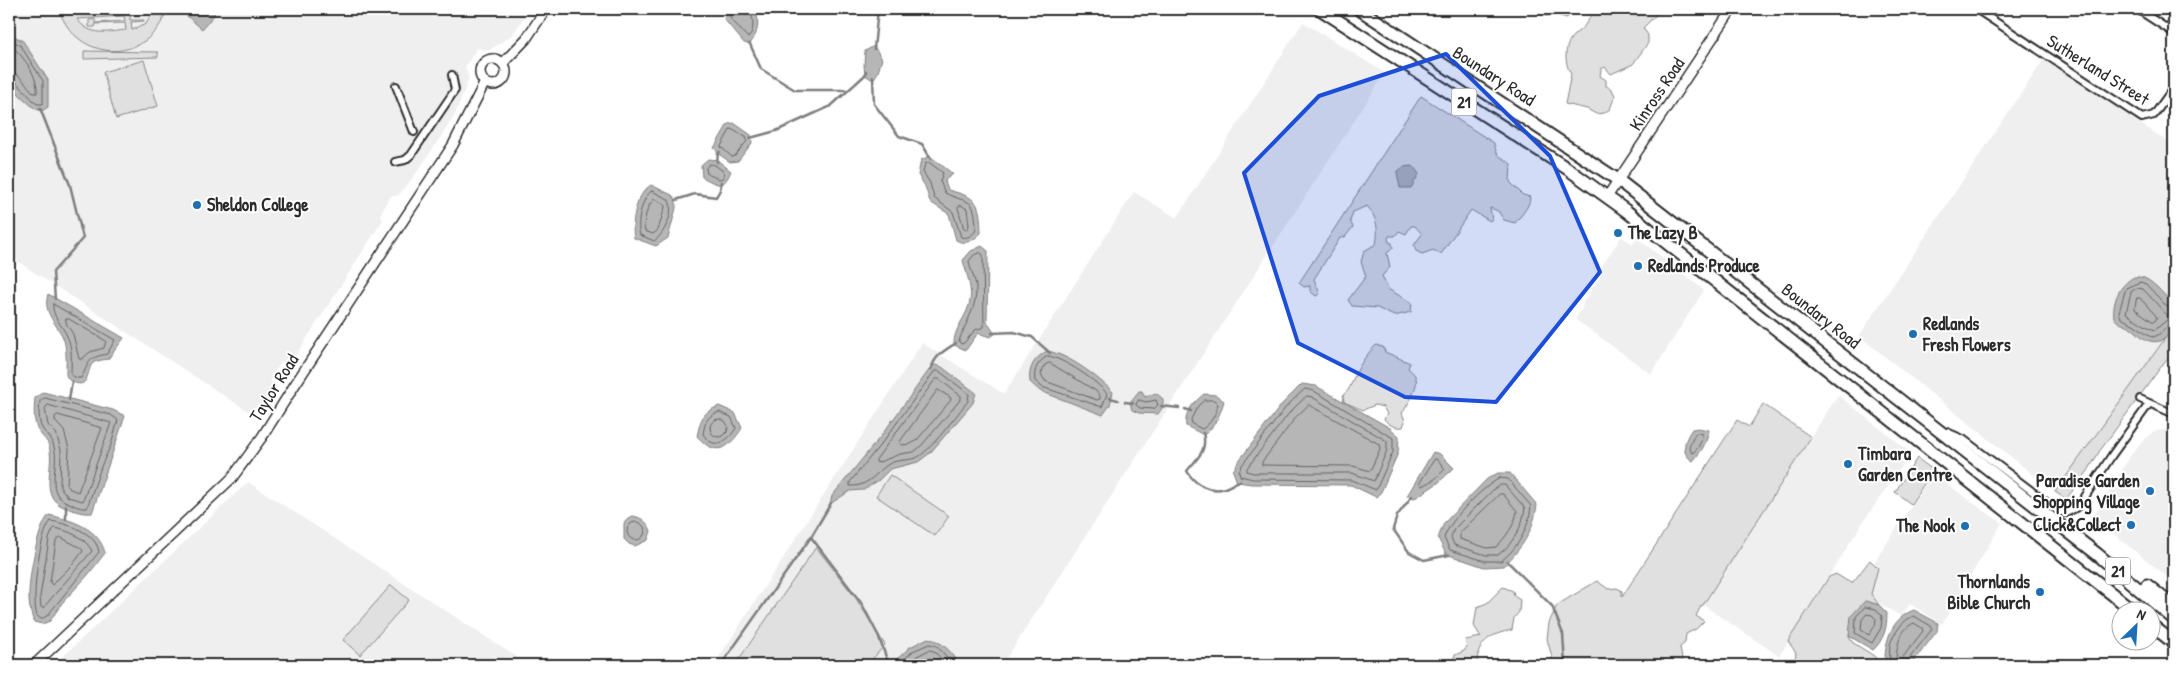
<svg xmlns="http://www.w3.org/2000/svg" width="2183" height="674" font-family="'Patrick Hand',sans-serif">
<style>
.built{fill:#efefef}
.green{fill:#e0e0e0;stroke:#868686;fill-rule:evenodd}
.water{fill:#b6b6b6;stroke:#7e7e7e}
.lines{fill:none;stroke-linecap:round;stroke-linejoin:round}
.shore{stroke:#636363;stroke-width:1}
.stream{stroke:#7e7e7e;stroke-width:2.5}
.street-casing{stroke:#2b2b2b;stroke-width:10}
.secondary-casing{stroke:#2b2b2b;stroke-width:12}
.highway-casing{stroke:#2b2b2b;stroke-width:15}
.street{stroke:#fff;stroke-width:6}
.secondary{stroke:#fff;stroke-width:9}
.highway{stroke:#fff;stroke-width:11}
.marked{fill:#1d4ed8;fill-opacity:0.2;stroke:#1d4ed8;stroke-width:4;stroke-linejoin:round}
.poi-dot{fill:#1f6fb2;stroke:#fff;stroke-width:2}
.labels{text-anchor:middle;stroke-width:4;stroke-linejoin:round;paint-order:stroke}
.shield{fill:#fff;stroke:#6b6b6b;stroke-width:1}
.shield-label{font-size:16px;font-weight:bold;fill:#2b2b2b}
.street-label{font-size:18px;fill:#2b2b2b;stroke:#fff}
.poi-label{font-size:18px;font-weight:bold;fill:#2b2b2b;stroke:#fff;text-anchor:start}
</style>
<rect width="100%" height="100%" fill="#fff"/>
<filter id="ink" filterUnits="userSpaceOnUse"><feTurbulence type="fractalNoise" baseFrequency=".02" numOctaves="2"/><feDisplacementMap in="SourceGraphic" scale="10" xChannelSelector="R" yChannelSelector="G"/><feConvolveMatrix kernelMatrix="1 2 1 2 8 2 1 2 1" color-interpolation-filters="sRGB"/></filter>
<g filter="url(#ink)">
<!-- built -->
<g class="built">
<polygon points="9,9 526,9 524,18 512,35 488,51 477,48 465,67 469,78 454,117 418,171 398,196 391,196 380,215 383,220 291,363 282,361 270,379 274,390 257,417 9,256"/>
<polygon points="1303,22 1385,73 1002,665 714,665 922,343 1004,394 1134,192 1177,218"/>
<polygon points="2044,59 2174,146 2174,326 2055,492 1859,336"/>
<polygon points="1621,237 1633,244 1637,238 1704,290 1651,374 1575,319 1582,309 1583,302 1602,274 1598,272"/>
<polygon points="1838,395 1911,453 1863,522 1779,656 1703,605"/>
<polygon points="2174,429 2174,582 2096,520 2094,516 2134,450 2154,431"/>
<polygon points="1933,473 1970,501 2002,523 1942,624 1910,604 1901,616 1856,590"/>
<polygon points="248,482 529,665 54,665"/>
</g>
<!-- green -->
<g class="green">
<path d="M59 9H167C150 65 76 64 59 9ZM154 11 146 24 132 30 131 22 144 21V20H130V16L152 14ZM124 16 125 21 95 23V19L89 20V27H95L96 24 125 23 126 30C107 32 90 37 77 19Z"/>
<polygon points="1530,9 1574,9 1567,18 1553,14 1547,16 1540,14"/>
<path d="M1597 9H1658L1656 15 1643 28 1648 35V43L1633 64 1611 74 1605 67 1601 69 1600 76 1606 80V86L1612 89 1615 96 1610 109 1604 113 1596 114 1587 109 1565 104 1571 74C1564 63 1564 46 1573 36 1576 32 1582 30 1585 25 1589 19 1591 14 1597 9Z"/>
<polygon points="84,51 158,52 158,57 84,59"/>
<polygon points="144,60 158,106 116,119 103,72"/>
<path d="M1421 96 1494 143C1497 159 1501 155 1511 164L1510 182 1523 195 1530 197C1530 207 1521 215 1515 223L1504 220 1498 211 1490 208 1492 219 1490 221 1471 210 1441 254 1433 250 1422 254 1416 251 1414 245 1422 234 1415 226H1411L1406 234 1399 231 1395 236H1389L1388 239 1389 242 1392 243 1393 248 1387 253 1390 267 1382 276 1388 289 1412 303 1411 312 1394 316 1377 308 1352 306 1348 300 1366 276 1361 262 1364 251 1376 244C1379 230 1377 217 1367 206L1353 212 1350 221 1353 227 1345 237 1340 238 1314 279 1320 294 1316 296 1310 291V286L1304 287 1299 283Z"/>
<polygon points="2174,326 2174,349 2099,452 2088,471 2066,499 2055,492"/>
<path d="M1376 345 1383 347 1385 352 1410 363 1408 368C1411 371 1415 374 1416 378 1419 386 1407 407 1402 413L1405 421 1403 427C1394 428 1389 425 1384 419L1387 414 1383 407 1375 405 1363 410 1344 402 1343 395C1351 390 1352 379 1357 371 1362 361 1368 353 1376 345Z"/>
<polygon points="1763,404 1811,437 1703,605 1701,606 1696,616 1704,621 1696,629 1686,634 1685,643 1680,647 1683,665 1552,665 1552,657 1547,639 1549,623 1557,605 1597,581 1608,589 1617,588 1622,591 1622,597 1737,420 1749,427"/>
<polygon points="1917,458 1933,470 1911,504 1895,492"/>
<polygon points="890,475 949,516 935,536 876,496"/>
<polygon points="816,547 855,597 885,645 867,665 735,665"/>
<polygon points="1870,560 1878,568 1871,594 1879,605 1865,601 1849,636 1852,642 1874,656 1881,665 1794,665 1796,653 1788,641 1829,577 1836,574 1847,581 1853,582"/>
<polygon points="391,585 409,600 360,655 343,640"/>
<path d="M1503 587 1513 591 1514 596 1520 600 1519 612 1514 618 1512 630C1491 634 1477 641 1477 665H1450L1455 655 1464 651 1467 647 1465 640 1481 637 1474 626 1477 607 1487 603Z"/>
</g>
<!-- water -->
<g class="water">
<polygon points="179,9 209,9 215,14 202,29"/>
<path d="M726 9H756C759 23 759 32 750 44L744 43 724 19Z"/>
<path d="M9 33 23 41 48 80V107L42 111C34 109 31 105 25 100 2 80 9 62 9 33Z"/>
<polygon points="874,46 882,59 878,72 873,80 865,75 864,65 865,51"/>
<polygon points="734,123 751,135 752,143 738,161 730,162 720,155 714,148 728,124"/>
<path d="M930 156 953 174 945 180 948 190C978 198 980 201 981 233 974 240 966 246 956 240L949 214 930 202 925 186 918 175 921 160Z"/>
<path d="M708 159 717 160 731 171C723 190 718 185 702 177L701 165Z"/>
<polygon points="1413,166 1419,174 1411,188 1400,188 1397,172 1403,167"/>
<path d="M651 185 672 195 676 200V208L668 238 656 246 634 238C631 221 636 194 651 185Z"/>
<path d="M982 246 988 251 987 322 995 334 990 337 978 333 966 350 954 345C953 330 965 319 969 305 974 290 966 274 963 260L971 251Z"/>
<path d="M2134 277C2145 276 2150 281 2158 288 2163 294 2173 301 2174 310 2177 324 2168 346 2150 341 2144 340 2139 334 2134 330 2128 325 2119 325 2114 318 2112 302 2119 285 2134 277Z"/>
<path d="M48 294 124 338 108 359C103 360 97 360 93 363 86 370 90 388 75 383 70 381 68 380 66 375 66 363 67 352 64 340 58 324 42 314 48 294Z"/>
<path d="M1047 351C1068 354 1098 377 1113 392L1110 405 1103 415 1040 391 1030 382C1028 368 1034 358 1047 351Z"/>
<polygon points="936,365 942,367 976,393 973,403 930,453 918,462 890,469 879,480 863,490 850,491 830,504 832,496 881,436 932,366"/>
<polygon points="1302,384 1316,386 1390,428 1399,436 1398,453 1381,492 1376,497 1351,485 1252,484 1237,482 1233,471 1238,462 1282,404"/>
<polygon points="1139,391 1142,391 1145,397 1156,393 1163,399 1163,407 1158,414 1139,413 1132,410 1130,402"/>
<path d="M43 392 113 410 125 416 92 513C82 514 76 511 66 508 39 498 53 472 50 451 49 441 44 439 39 432 33 424 34 407 35 398Z"/>
<path d="M1204 394 1216 395 1224 401C1220 415 1215 426 1204 435L1186 426C1184 412 1194 402 1204 394Z"/>
<path d="M719 406 735 413 742 428C729 449 716 458 697 436 701 418 702 413 719 406Z"/>
<path d="M1698 428 1709 430C1707 443 1701 452 1693 461 1679 453 1685 439 1692 429Z"/>
<polygon points="1433,452 1440,454 1454,468 1438,483 1415,498 1407,496"/>
<path d="M1498 473H1510L1537 505C1533 532 1523 546 1504 566L1484 567 1446 554 1438 538 1444 523 1487 479Z"/>
<path d="M49 515C72 520 99 528 105 553L88 575 62 603 50 621 42 624 34 622C31 614 29 607 29 599 28 581 37 527 49 515Z"/>
<path d="M631 516C640 516 648 522 651 531L648 540 635 546 629 544 624 539V523Z"/>
<path d="M1865 601 1879 605 1887 613C1887 628 1884 640 1873 650L1849 636 1851 616Z"/>
<path d="M1914 610 1938 623 1937 631 1911 665H1885C1884 643 1891 618 1914 610Z"/>
<path d="M928 638C943 642 952 652 960 665H891L910 647Z"/>
</g>
<g class="lines">
<!-- shore -->
<g class="shore">
<path d="M730 9V18L748 38C756 29 752 19 751 9"/>
<path d="M9 39 20 45 43 81V104H37C30 98 16 79 9 78"/>
<path d="M9 45C22 52 39 78 37 93H34C26 86 21 73 9 72"/>
<polygon points="731,129 746,137 747,141 735,156 732,157 721,147"/>
<path d="M930 163 943 173 940 181 945 193C969 205 975 195 976 230 973 235 967 239 961 237L953 212 934 198 930 183 923 172 925 164Z"/>
<polygon points="710,164 715,165 724,172 723,178 719,179 707,174 706,168"/>
<path d="M652 191 668 199C676 210 664 235 654 241L640 235C636 225 642 195 652 191Z"/>
<path d="M654 199 664 204 665 207 658 230 653 234 645 231C642 223 648 204 654 199Z"/>
<polygon points="961,205 967,209 969,225 967,230 964,229 958,208"/>
<path d="M981 253 983 255 984 327 975 330 964 343 961 344 959 341C965 323 977 308 976 288 976 280 970 270 969 261L974 255Z"/>
<path d="M2137 288 2143 289 2168 316V319L2155 330C2150 329 2131 317 2126 313L2131 292Z"/>
<polygon points="2137,298 2140,298 2157,317 2155,321 2152,321 2135,309"/>
<path d="M53 304 115 340 107 354C86 358 90 362 81 378H77L71 375C71 362 73 348 67 336 63 326 51 316 53 304Z"/>
<path d="M2174 310 2169 309 2146 284 2140 282 2126 288 2119 312 2121 318 2135 325 2152 337C2162 336 2165 325 2174 324"/>
<polygon points="66,319 69,319 106,341 104,348 90,352 82,359 79,359 73,334 67,325"/>
<path d="M1048 356C1063 358 1099 382 1107 394L1102 407 1042 387 1035 381C1033 370 1038 361 1048 356Z"/>
<polygon points="1050,363 1096,391 1100,396 1100,399 1097,400 1045,381 1041,374 1045,365"/>
<path d="M935 371H939L969 394 968 401C958 413 929 453 916 458 906 461 894 459 886 466 874 475 867 487 850 486V482L885 439Z"/>
<polygon points="936,379 939,379 961,396 961,399 922,445 914,452 900,454 877,463 876,460"/>
<polygon points="1305,389 1314,391 1393,438 1393,452 1376,490 1352,480 1253,479 1240,476 1239,471 1242,465 1286,407"/>
<polygon points="938,390 950,397 951,400 917,440 911,444 901,445 900,442"/>
<polygon points="1307,396 1312,397 1387,441 1387,450 1374,481 1352,473 1253,473 1247,471 1247,468 1290,412"/>
<path d="M45 398 111 415 118 420 111 445 102 464 87 508C81 509 75 506 69 503 43 494 60 467 54 447 51 434 47 437 42 428 38 421 39 408 40 401Z"/>
<polygon points="1139,400 1146,402 1156,400 1158,405 1154,409 1140,408 1136,405"/>
<path d="M1205 400H1214L1218 404C1216 414 1211 424 1202 429L1192 424 1191 419 1198 406Z"/>
<polygon points="48,405 111,423 83,501 68,497 60,487 61,450 56,433 48,425 45,409"/>
<polygon points="1309,405 1379,444 1380,449 1370,471 1353,466 1262,465 1262,462 1296,417"/>
<path d="M719 412 731 417 736 428C728 442 713 451 703 434 705 422 707 416 719 412Z"/>
<polygon points="58,415 102,428 78,492 70,489 67,485 69,449 64,431 55,421 55,417"/>
<circle cx="719" cy="428" r="9"/>
<path d="M1698 433 1702 434C1703 440 1697 451 1692 453L1689 447 1695 434Z"/>
<polygon points="1435,459 1438,460 1445,469 1435,479 1422,486 1420,483"/>
<path d="M1500 478 1508 479 1531 506C1529 528 1518 548 1501 561H1485L1450 550 1444 538C1450 519 1483 487 1500 478Z"/>
<path d="M1501 485H1505L1525 508C1523 526 1513 544 1498 555H1486L1454 545 1451 537 1454 529 1494 489Z"/>
<path d="M1500 494H1503L1517 511C1515 525 1506 537 1496 547L1487 548 1460 539V533Z"/>
<path d="M51 521C68 524 96 532 99 552L47 616 41 619 37 616C31 600 39 533 51 521Z"/>
<circle cx="636" cy="531" r="9"/>
<path d="M54 528C68 530 86 538 92 551L43 608 41 607 40 597 49 539Z"/>
<polygon points="60,537 81,548 83,551 74,563 52,585 50,582 56,541"/>
<polygon points="1865,607 1876,609 1882,616 1881,628 1872,643 1855,633 1856,617"/>
<polygon points="1867,614 1872,615 1876,619 1875,626 1869,635 1861,630 1862,620"/>
<polyline points="898,665 913,651 929,644 937,646 954,665"/>
<polyline points="907,665 917,656 929,650 934,651 947,665"/>
<path d="M1890 665C1890 659 1889 650 1890 644 1894 634 1903 619 1914 616L1931 626 1932 629 1908 660V665"/>
<path d="M1896 665C1896 650 1898 630 1914 623L1922 628 1923 631 1903 657 1901 665"/>
</g>
<!-- stream -->
<g class="stream">
<polyline points="750,44 761,69 795,90 847,90"/>
<polyline points="874,49 878,9"/>
<polyline points="873,77 874,104 899,136 922,144 931,159"/>
<polyline points="40,108 70,185 83,238 53,272 55,299"/>
<polyline points="750,138 776,131 831,106 865,75 866,71"/>
<polyline points="717,162 718,153 720,152"/>
<polyline points="676,200 695,194 716,197 720,190 721,182"/>
<polyline points="992,333 1014,332 1032,337 1050,353"/>
<path d="M931 369C936 354 944 351 956 343"/>
<polyline points="1110,398 1118,400"/>
<polyline points="69,400 72,381"/>
<polyline points="1125,402 1133,403"/>
<polyline points="1161,406 1179,408"/>
<polyline points="1185,409 1191,411"/>
<path d="M1203 433C1208 451 1197 458 1187 471 1194 484 1210 493 1225 488 1231 486 1235 482 1240 481"/>
<polyline points="1412,496 1397,516 1393,529 1409,552 1424,560 1449,555"/>
<polyline points="66,519 66,506"/>
<polyline points="811,537 862,604 878,635 889,665"/>
<polyline points="1507,561 1552,606 1563,634 1565,665"/>
<polyline points="721,665 811,537 831,503"/>
</g>
<!-- street casing -->
<g class="street-casing">
<g id="street">
<polyline points="1976,9 2142,118 2154,115 2174,87"/>
<polyline points="2137,9 2174,33"/>
<polyline points="396,86 414,132"/>
<polyline points="395,162 405,160 411,155 455,90 452,75"/>
<polyline points="2140,399 2174,414"/>
<polyline points="1947,432 1963,439 2058,511 2066,513 2079,506 2112,455 2149,404"/>
</g>
</g>
<!-- secondary casing -->
<g class="secondary-casing">
<g id="secondary">
<circle cx="493" cy="72" r="13"/>
<polyline points="503,63 526,39 546,9"/>
<polyline points="1607,197 1732,9"/>
<polyline points="34,665 232,478 262,437 296,383 453,145 485,82"/>
</g>
</g>
<!-- highway casing -->
<g class="highway-casing">
<g id="highway">
<polyline points="1320,9 1568,169 1625,210 2135,612"/>
<polyline points="1359,9 1618,180 2097,554 2174,619"/>
<polyline points="2147,585 2174,607"/>
<polyline points="2150,624 2174,643"/>
</g>
</g>
<!-- street -->
<use href="#street" class="street"/>
<!-- secondary -->
<use href="#secondary" class="secondary"/>
<!-- highway -->
<use href="#highway" class="highway"/>
</g>
</g>
<!-- marked area -->
<path class="marked" d="M1446 54 1550 156 1600 272 1496 402 1405 397 1298 343 1244 173 1319 96Z"/>
<!-- markers -->
<g class="poi-dot">
<circle cx="197" cy="205" r="5"/>
<circle cx="1618" cy="233" r="5"/>
<circle cx="1638" cy="266" r="5"/>
<circle cx="1913" cy="334" r="5"/>
<circle cx="1848" cy="464" r="5"/>
<circle cx="2150" cy="491" r="5"/>
<circle cx="2131" cy="525" r="5"/>
<circle cx="1965" cy="526" r="5"/>
<circle cx="2040" cy="592" r="5"/>
</g>
<g class="labels">
<!-- shield labels -->
<g class="shield">
<rect x="1451.5" y="88.5" width="25" height="27" rx="4"/>
<rect x="2105.5" y="557.5" width="25" height="27" rx="4"/>
</g>
<g class="shield-label">
<text x="1464" y="108">21</text>
<text x="2118" y="577">21</text>
</g>
<!-- street labels -->
<g class="street-label">
<text transform="translate(2098 70) rotate(32)" y="6">Sutherland Street</text>
<text transform="translate(1494 76) rotate(33)" y="6">Boundary Road</text>
<text transform="translate(1657 94) rotate(-56)" y="6">Kinross Road</text>
<text transform="translate(1821 316) rotate(38)" y="6">Boundary Road</text>
<text transform="translate(274 388) rotate(-58)" y="6">Taylor Road</text>
</g>
<!-- poi labels -->
<g class="poi-label">
<text x="207" y="211">Sheldon College</text>
<text x="1628" y="239">The Lazy B</text>
<text x="1648" y="272">Redlands Produce</text>
<text x="1923" y="330">Redlands<tspan x="1923" dy="21">Fresh Flowers</tspan></text>
<text x="1858" y="460">Timbara<tspan x="1858" dy="21">Garden Centre</tspan></text>
<text x="2140" y="487" text-anchor="end">Paradise Garden<tspan x="2140" dy="21">Shopping Village</tspan></text>
<text x="2121" y="531" text-anchor="end">Click&amp;Collect</text>
<text x="1955" y="532" text-anchor="end">The Nook</text>
<text x="2030" y="588" text-anchor="end">Thornlands<tspan x="2030" dy="21">Bible Church</tspan></text>
</g>
</g>
<!-- margin -->
<rect width="2183" height="674" fill="none" stroke="#fff" stroke-width="30"/>
<rect x="15" y="15" width="2153" height="644" fill="none" stroke="#2b2b2b" stroke-width="2" filter="url(#ink)"/>
<!-- north arrow -->
<g transform="translate(2136 626) rotate(25)"><circle r="24" fill="#ffffff" stroke="#aaaaaa"/>
<path d="M0-4L9 19L0 12L-9 19Z" fill="#1f6fb2"/>
<text y="-8" font-size="14" font-weight="bold" text-anchor="middle" fill="#2b2b2b">N</text>
</g>
</svg>
